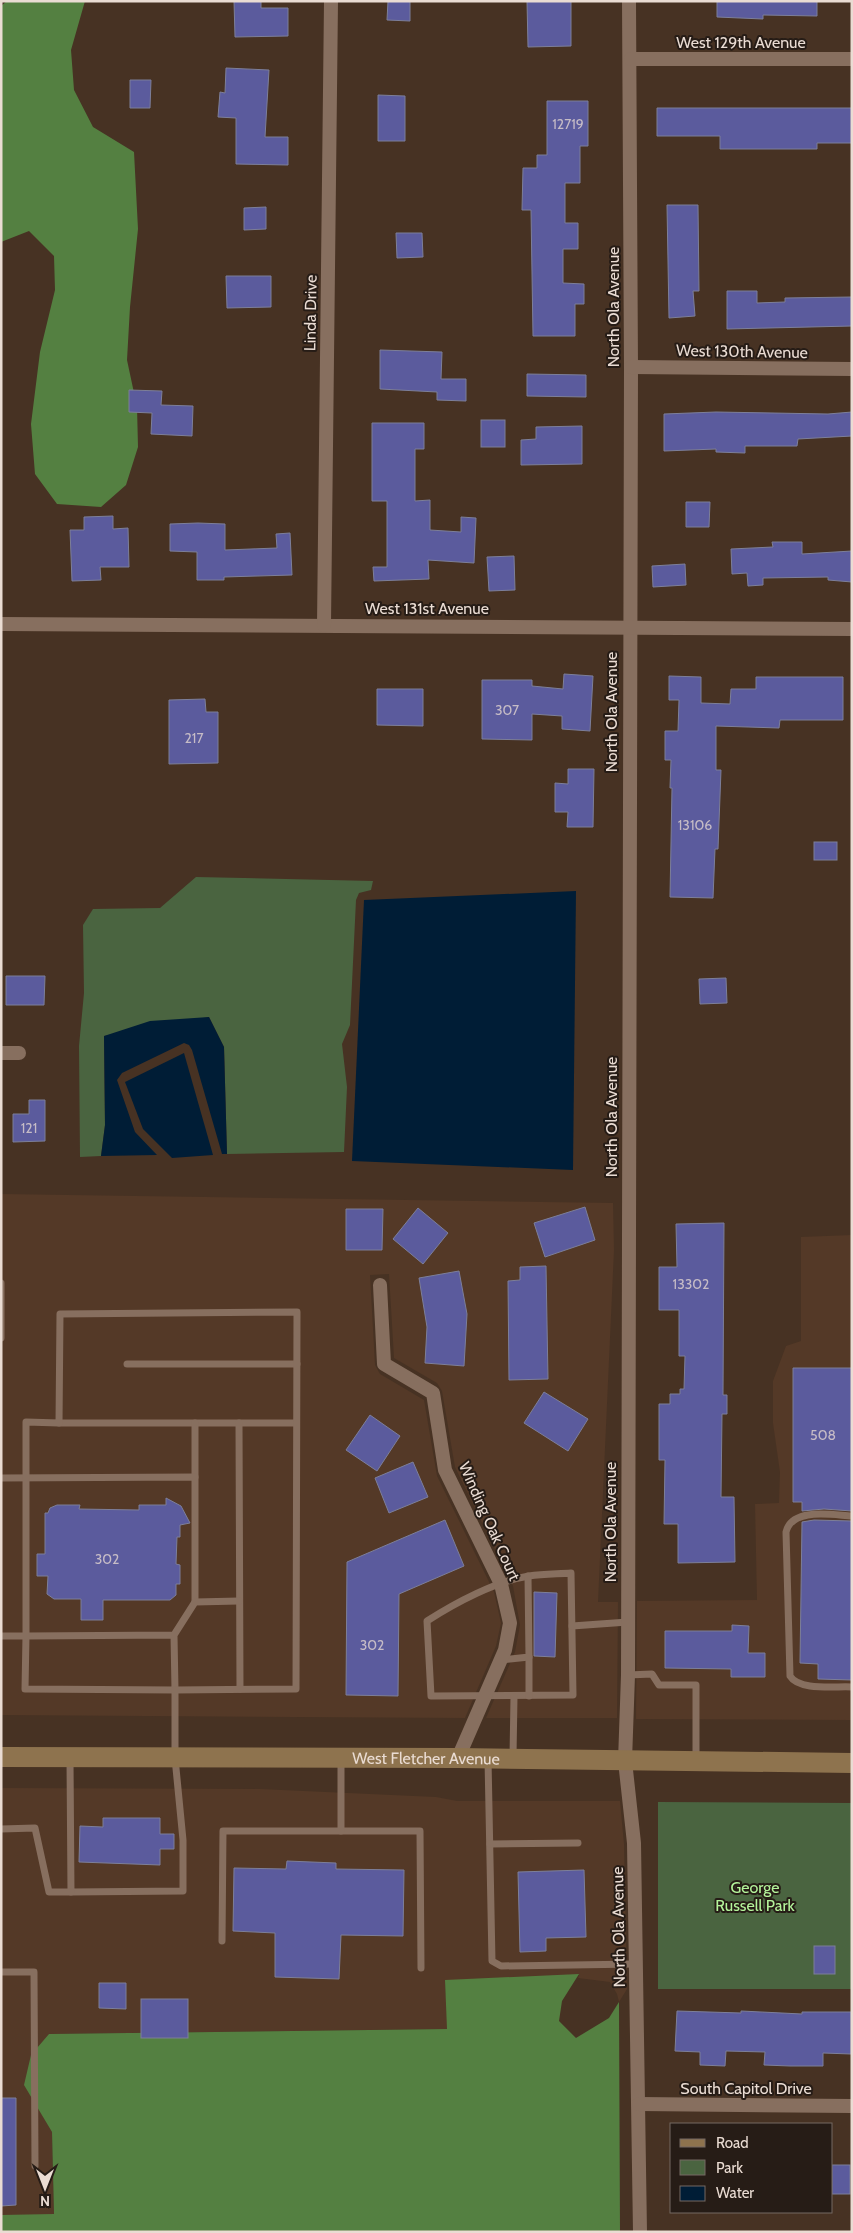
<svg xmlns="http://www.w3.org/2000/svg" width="853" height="2233" font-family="Cabin,sans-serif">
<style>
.built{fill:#543927}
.green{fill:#4a6440}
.forest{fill:#548041}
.water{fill:#001d36}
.building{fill:#5b5b9d;stroke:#7d7f99}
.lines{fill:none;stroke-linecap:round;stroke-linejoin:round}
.service{stroke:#876f5f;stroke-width:7}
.minor{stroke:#876f5f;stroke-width:14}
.secondary{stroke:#8e734e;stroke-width:20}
.labels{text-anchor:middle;stroke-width:4;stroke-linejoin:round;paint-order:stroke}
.number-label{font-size:14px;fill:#c6bcc6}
.street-label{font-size:16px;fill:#eadcd3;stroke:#261c16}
.park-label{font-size:16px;fill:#b4f49b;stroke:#261c16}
</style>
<rect width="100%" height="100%" fill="#473223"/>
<!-- built -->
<g class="built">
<polygon points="1,1194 613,1203 614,1250 598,1602 618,1602 617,1718 486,1718 515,1652 520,1625 513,1586 455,1467 442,1391 437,1383 394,1358 389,1274 370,1275 375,1365 380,1374 424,1400 437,1476 494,1592 501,1623 496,1646 465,1718 1,1715"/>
<polygon points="852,1235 852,1720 636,1719 637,1601 757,1600 755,1504 779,1503 780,1472 773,1423 773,1381 786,1346 801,1341 801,1237"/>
<polygon points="1,1788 260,1789 436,1797 457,1801 620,1801 624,1844 627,1989 619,2002 617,1994 610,1982 578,1978 579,1975 445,1981 448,2029 49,2034 25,2085 52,2132 54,2215 1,2215"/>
</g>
<!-- green -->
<g class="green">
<polygon points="196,877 373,881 371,890 359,893 356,900 350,1025 342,1044 347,1087 344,1152 227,1154 224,1047 209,1017 104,1036 105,1125 101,1156 80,1157 79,1046 84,993 83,925 93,909 160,908"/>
<polygon points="658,1802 852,1803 852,1989 658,1989"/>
</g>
<!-- forest -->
<g class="forest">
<polygon points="7,1 85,1 71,50 74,90 93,127 134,152 138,229 130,307 127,360 137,407 138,447 126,485 101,507 57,504 35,474 31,424 40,352 55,290 54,256 29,231 1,242 1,6"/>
<polygon points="579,1974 562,2001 559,2021 576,2038 609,2018 619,2002 620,2232 1,2232 1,2215 54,2214 52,2132 24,2085 31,2055 49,2034 447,2029 445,1980"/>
</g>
<!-- water -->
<g class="water">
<polygon points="576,891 573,1170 352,1161 364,900"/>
<polygon points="209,1017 224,1047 227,1154 222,1154 192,1050 189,1045 184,1043 122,1073 117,1080 135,1132 157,1155 101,1156 105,1125 104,1036 150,1021"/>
<polygon points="184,1053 213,1155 172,1158 143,1129 125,1082"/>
</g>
<!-- building -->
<g class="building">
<polygon points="234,1 261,1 261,8 288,8 288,36 235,37"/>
<polygon points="388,1 410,1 410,21 387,20"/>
<polygon points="527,1 571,1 571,46 528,47"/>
<polygon points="717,1 817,1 817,16 763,15 763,19 717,17"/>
<polygon points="226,68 269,70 265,137 288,137 288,165 236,164 236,118 218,117 220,92 225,93"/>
<polygon points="130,80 151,80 150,108 130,108"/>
<polygon points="378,95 405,96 405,141 378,141"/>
<polygon points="547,101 588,101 588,146 580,146 580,183 565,183 565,223 578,223 578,249 563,249 563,283 584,284 584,304 575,304 575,336 533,336 531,210 522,210 523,168 537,168 537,155 547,155"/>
<polygon points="657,108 852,108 852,143 817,143 817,149 720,149 720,136 657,136"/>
<polygon points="667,205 698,205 699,291 693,291 695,316 669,318"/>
<polygon points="266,207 266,229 244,230 244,208"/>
<polygon points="396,233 422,233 423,257 397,258"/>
<polygon points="226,276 271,276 271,307 227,308"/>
<polygon points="727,291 757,291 757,303 785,302 785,298 852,297 852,326 727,329"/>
<polygon points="380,350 442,352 441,379 466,379 466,401 437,400 437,392 380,389"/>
<polygon points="527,374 586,375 586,397 527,396"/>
<polygon points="129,390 162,391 161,405 193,406 192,436 151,434 152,413 129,412"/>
<polygon points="716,412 828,414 852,412 852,436 798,439 797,446 745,446 745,453 716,452 716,449 664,451 664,414"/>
<rect x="481" y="420" width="24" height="27"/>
<polygon points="372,423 424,423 424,449 415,449 415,501 430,500 430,530 461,532 461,517 476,518 474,563 428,560 429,579 374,581 373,567 387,567 387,501 372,501"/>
<polygon points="582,426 582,464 521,465 521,440 536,439 536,427"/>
<polygon points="686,502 710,502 709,527 686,527"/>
<polygon points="113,516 113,529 128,528 129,567 100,567 101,580 72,581 70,530 84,530 84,517"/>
<polygon points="198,523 225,524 225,550 277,548 276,534 290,533 292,575 224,577 224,580 197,580 197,552 170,551 170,524"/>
<polygon points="772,542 802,542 802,554 852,551 852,582 828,580 828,577 763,578 763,585 748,586 747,573 732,574 731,549 773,547"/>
<polygon points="514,556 515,590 489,591 487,557"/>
<polygon points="685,564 686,585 653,587 652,566"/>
<polygon points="564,674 593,676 590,731 562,729 562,716 532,714 532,740 482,739 482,680 532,680 532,686 563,689"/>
<polygon points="669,676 701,677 701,703 730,704 731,689 756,689 756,677 843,677 843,720 780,720 779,728 716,726 716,770 721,770 718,849 715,849 713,898 670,897 672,788 670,788 671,760 665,760 665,731 678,731 679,700 669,700"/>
<polygon points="377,689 423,689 423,726 377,725"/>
<polygon points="205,699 206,712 218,712 218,763 169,764 169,700"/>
<polygon points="568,769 594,769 593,827 567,827 568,812 555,812 555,783 568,784"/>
<rect x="814" y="842" width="23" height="18"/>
<polygon points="6,976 45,976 44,1005 6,1005"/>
<polygon points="726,978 727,1003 700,1004 699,979"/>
<polygon points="29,1100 45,1100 45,1141 13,1142 13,1114 29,1114"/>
<polygon points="585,1207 595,1240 545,1257 534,1223"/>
<polygon points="418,1208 448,1233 423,1264 393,1239"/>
<polygon points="346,1209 383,1209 382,1250 346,1250"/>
<polygon points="724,1223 723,1395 727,1395 727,1414 722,1414 721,1497 734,1497 735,1562 678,1563 678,1524 664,1524 665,1460 659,1460 659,1404 670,1404 670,1394 680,1394 680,1389 684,1389 685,1356 679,1356 679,1310 659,1310 659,1267 677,1267 676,1224"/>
<polygon points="546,1266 548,1379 509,1380 508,1281 520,1280 520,1267"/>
<polygon points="459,1271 467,1314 464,1366 425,1363 427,1327 419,1278"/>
<polygon points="793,1368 852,1368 852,1511 824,1509 802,1511 802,1502 793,1502"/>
<polygon points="544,1392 588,1419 568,1451 524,1423"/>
<polygon points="370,1415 400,1436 377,1471 346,1450"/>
<polygon points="413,1462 428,1497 389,1513 375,1478"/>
<polygon points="166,1498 181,1506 190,1523 180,1525 180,1537 177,1537 176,1564 180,1565 180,1584 176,1584 176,1595 170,1600 103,1600 103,1620 81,1620 81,1599 54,1599 47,1594 48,1576 37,1576 37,1554 45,1554 45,1513 48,1513 50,1508 57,1505 80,1505 79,1509 139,1510 139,1505 166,1505"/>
<polygon points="445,1520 464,1566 399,1594 398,1696 346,1695 347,1562"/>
<polygon points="814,1520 852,1521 852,1680 818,1679 818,1664 800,1663 802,1522"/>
<polygon points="534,1592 557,1593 555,1657 534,1656"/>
<polygon points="732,1625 749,1626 748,1653 765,1653 765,1677 731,1677 731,1669 665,1668 665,1631 732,1631"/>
<polygon points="103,1818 160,1818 160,1834 174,1834 174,1849 160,1849 160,1865 79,1862 80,1826 103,1827"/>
<polygon points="287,1861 336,1863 336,1869 404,1870 403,1936 341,1935 339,1979 275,1977 275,1933 233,1931 234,1868 286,1869"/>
<polygon points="584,1870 586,1937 546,1938 546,1951 520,1952 518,1872"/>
<rect x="814" y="1946" width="21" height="28"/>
<polygon points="99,1983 126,1983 126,2009 99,2008"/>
<rect x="141" y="1999" width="47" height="39"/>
<polygon points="677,2011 741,2013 741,2011 802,2014 802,2012 851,2012 851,2054 823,2053 823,2066 790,2066 764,2065 765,2052 726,2051 725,2066 700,2065 700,2052 675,2051"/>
<polygon points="1,2098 16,2098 16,2205 1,2206"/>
<rect x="832" y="2165" width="18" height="29"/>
</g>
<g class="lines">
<!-- service -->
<g class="service">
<polyline points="1,1283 1,1338"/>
<polyline points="127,1364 297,1364"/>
<polyline points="59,1423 296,1423"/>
<polyline points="195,1423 195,1477"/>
<polyline points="239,1423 240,1689"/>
<polyline points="1,1478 195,1477 195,1602"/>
<path d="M852 1516C832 1515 792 1507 786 1532L790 1676C799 1691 835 1686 852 1687"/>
<path d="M571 1573 573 1695 431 1696 427 1621C455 1603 496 1581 529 1576 543 1574 558 1574 571 1573Z"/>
<polyline points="572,1626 628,1622"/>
<polyline points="174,1635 175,1690 25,1689 26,1636 174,1635 195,1602 239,1601"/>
<polyline points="1,1636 26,1636 26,1422 59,1423 60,1314 297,1312 296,1689 175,1690 175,1758 183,1840 183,1891 71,1892 70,1760"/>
<polyline points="529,1657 529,1696"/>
<polyline points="501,1660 529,1657 528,1576"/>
<polyline points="628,1675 652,1674 659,1685 696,1685 696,1759"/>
<polyline points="513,1756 514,1697"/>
<polyline points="488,1759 492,1961 501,1966 636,1964"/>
<polyline points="1,1829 35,1828 49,1892 71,1892"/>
<polyline points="341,1831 420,1831 421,1968"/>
<polyline points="490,1844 578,1843"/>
<polyline points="222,1941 223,1831 341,1831 341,1760"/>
<polyline points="1,1972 34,1972 35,2166"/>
</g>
<!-- minor -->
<g class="minor">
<polyline points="629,1 631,367 628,1675 625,1761 634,1843 640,2232"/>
<polyline points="631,59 852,59"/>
<polyline points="631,367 852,369"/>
<polyline points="1,624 852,629"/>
<polyline points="324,625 331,1"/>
<polyline points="1,1053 19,1053"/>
<polyline points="380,1285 384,1364 433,1393 445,1470 501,1584 510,1623 505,1650 458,1758"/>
<polyline points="639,2104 852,2106"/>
</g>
<!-- secondary -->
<path class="secondary" id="s1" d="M1 1757 458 1758 852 1763"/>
</g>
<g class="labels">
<!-- number labels -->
<g class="number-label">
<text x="568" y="129">12719</text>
<text x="507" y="715">307</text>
<text x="194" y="743">217</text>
<text x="695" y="830">13106</text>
<text x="29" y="1133">121</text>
<text x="691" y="1289">13302</text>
<text x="823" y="1440">508</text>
<text x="107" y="1564">302</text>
<text x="372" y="1650">302</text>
</g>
<!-- street labels -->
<g class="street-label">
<text x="741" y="48">West 129th Avenue</text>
<text transform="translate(613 307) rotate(-90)" y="6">North Ola Avenue</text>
<text transform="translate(310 313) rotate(-89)" y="6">Linda Drive</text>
<text transform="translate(742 351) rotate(1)" y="6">West 130th Avenue</text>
<text x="427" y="614">West 131st Avenue</text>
<text transform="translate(611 712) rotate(-90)" y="6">North Ola Avenue</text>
<text transform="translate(611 1117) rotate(-90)" y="6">North Ola Avenue</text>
<text transform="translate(490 1521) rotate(66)" y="6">Winding Oak Court</text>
<text transform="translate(610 1522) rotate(-90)" y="6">North Ola Avenue</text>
<text dy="6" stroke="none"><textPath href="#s1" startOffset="425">West Fletcher Avenue</textPath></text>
<text transform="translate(618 1927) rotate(-91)" y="6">North Ola Avenue</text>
<text x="746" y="2094">South Capitol Drive</text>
</g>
<!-- park labels -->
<g class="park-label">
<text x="755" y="1893">George<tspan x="755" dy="18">Russell Park</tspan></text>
</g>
</g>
<!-- border -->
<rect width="853" height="2233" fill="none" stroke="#eadcd3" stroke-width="5"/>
<!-- legend -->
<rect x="670" y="2123" width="162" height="90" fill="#261c16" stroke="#746962"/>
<rect x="680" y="2139" width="25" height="8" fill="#8e734e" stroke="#746962"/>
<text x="716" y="2148" font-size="15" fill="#eadcd3">Road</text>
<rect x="680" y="2160" width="25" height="15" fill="#4a6440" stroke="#746962"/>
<text x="716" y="2173" font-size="15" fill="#eadcd3">Park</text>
<rect x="680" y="2186" width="25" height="15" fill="#001d36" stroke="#746962"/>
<text x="716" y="2198" font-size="15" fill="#eadcd3">Water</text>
<!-- north arrow -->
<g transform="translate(45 2188) rotate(180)" stroke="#261c16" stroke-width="4" paint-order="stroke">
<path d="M0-4L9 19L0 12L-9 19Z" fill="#eadcd3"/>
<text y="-8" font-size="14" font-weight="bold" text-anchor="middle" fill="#eadcd3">N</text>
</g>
</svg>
